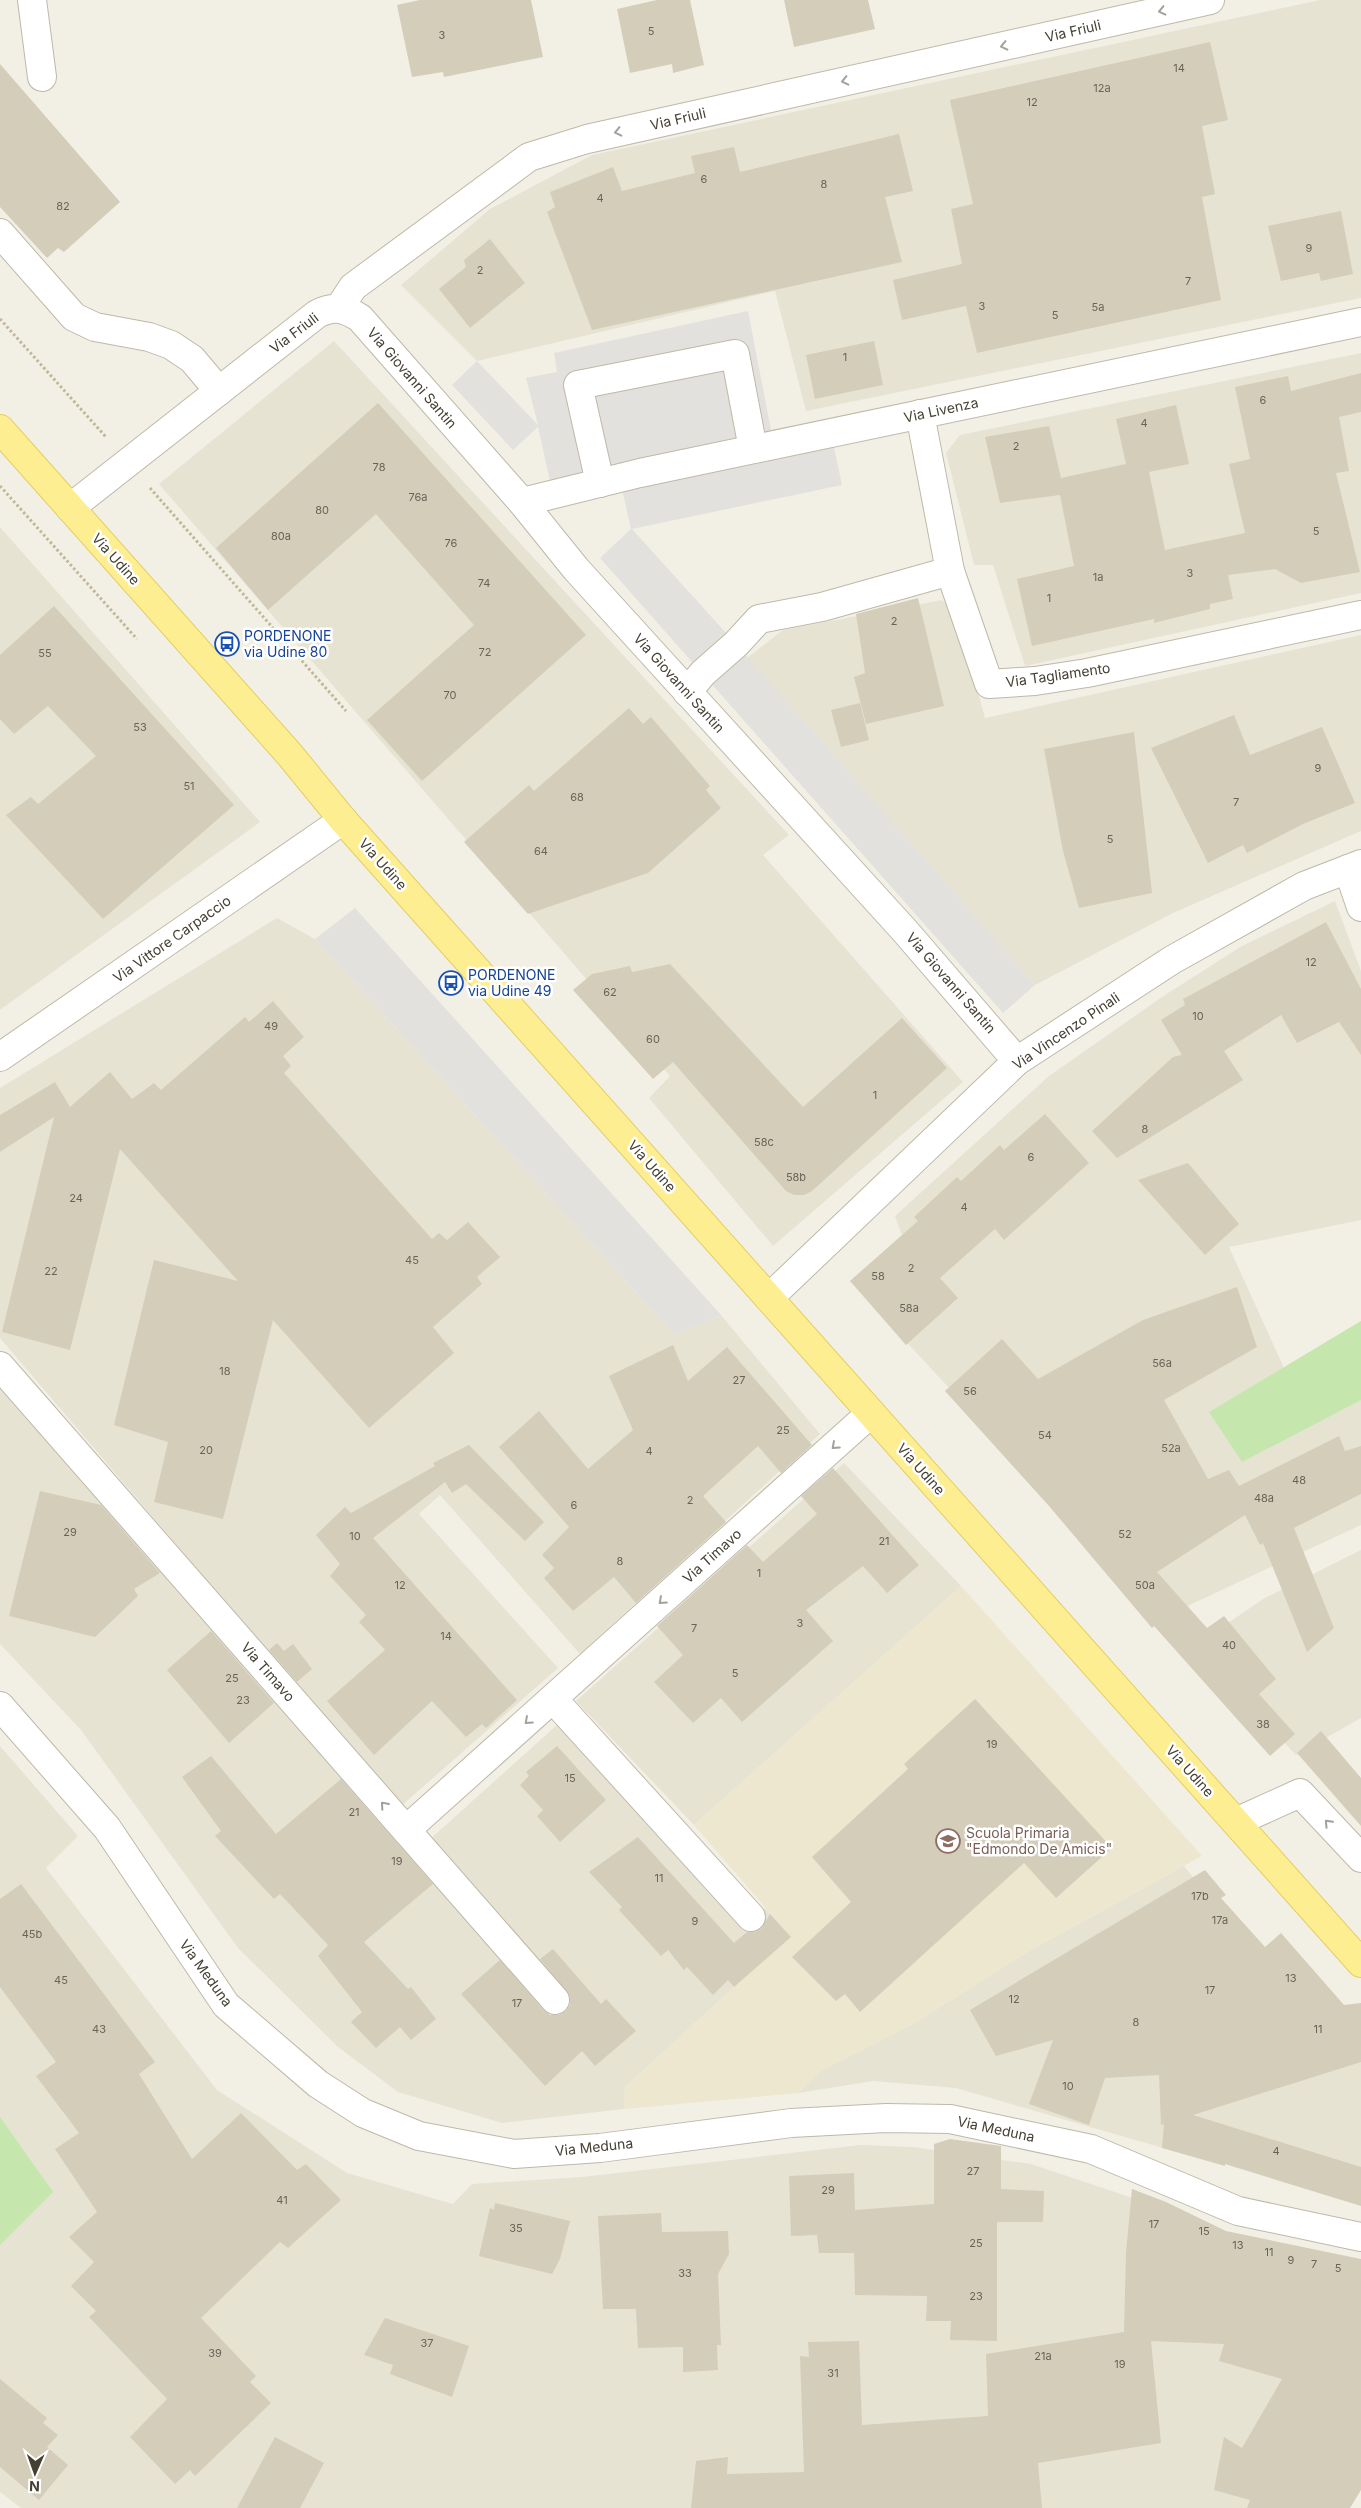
<svg xmlns="http://www.w3.org/2000/svg" width="1361" height="2508" font-family="Inter,sans-serif">
<style>
.residential{fill:#e6e3d3}
.education{fill:#ece7ce}
.green{fill:#c5e7ad}
.parking{fill:#e3e1dd}
.building{fill:#d4cdba}
.lines{fill:none;stroke-linecap:round;stroke-linejoin:round}
.minor-casing{stroke:#beb9a7;stroke-width:30}
.major-casing{stroke:#e3ce61;stroke-width:30}
.path{stroke:#c0b798;stroke-width:3;stroke-dasharray:2.5 2.5;stroke-linecap:butt}
.minor{stroke:#fff;stroke-width:28}
.major{stroke:#feee92;stroke-width:28}
.oneway{stroke:#a2a09a}
.labels{text-anchor:middle;stroke-width:5;stroke-linejoin:round;paint-order:stroke}
.number-label{font-size:11px;fill:#696356}
.street-label{font-size:14px;fill:#454034;stroke:#fff}
.transit-label{font-size:14px;fill:#164399;stroke:#fff;text-anchor:start}
.education-label{font-size:14px;fill:#785e54;stroke:#fff;text-anchor:start}
</style>
<rect width="100%" height="100%" fill="#f2f0e5"/>
<!-- residential -->
<g class="residential">
<polygon points="1320,0 1361,0 1361,298 806,411 775,291 477,361 401,285 490,209 592,155"/>
<polygon points="334,341 789,835 763,855 963,1082 773,1246 649,1098 670,1076 159,484"/>
<polygon points="1361,353 1361,593 1025,666 993,565 974,565 946,453 960,435"/>
<polygon points="0,527 260,822 0,1010"/>
<polygon points="942,600 957,616 985,718 1361,635 1361,831 1173,913 1035,985 747,658 783,630"/>
<polygon points="1335,901 1361,971 1361,1220 1229,1247 1284,1368 1361,1321 1361,1525 1162,1618 850,1281 902,1235 895,1216 1049,1076 1165,995 1242,946"/>
<polygon points="277,918 315,939 675,1335 721,1315 820,1434 580,1654 440,1495 419,1514 558,1668 400,1807 0,1338 0,1088"/>
<polygon points="0,1385 130,1531 551,2017 568,1999 428,1841 558,1724 743,1927 765,1908 790,1936 625,2087 624,2109 502,2123 398,2092 338,2047 238,1948 81,1730 0,1644"/>
<polygon points="844,1463 961,1586 694,1825 576,1701"/>
<polygon points="1361,1550 1361,1718 1296,1755 1193,1647 1263,1599"/>
<polygon points="0,1746 78,1836 46,1868 217,2090 347,2173 453,2204 472,2184 582,2177 861,2145 913,2147 1031,2164 1121,2194 1280,2253 1338,2508 21,2508 0,2492"/>
<polygon points="1184,1866 1263,1964 1361,2036 1361,2195 1163,2148 956,2088 873,2081 798,2093 822,2070 913,2024 1029,1951"/>
</g>
<!-- education -->
<polygon class="education" points="961,1586 1202,1856 1029,1951 913,2024 822,2070 798,2093 624,2109 625,2087 790,1936 694,1825"/>
<!-- green -->
<g class="green">
<polygon points="1361,1321 1361,1400 1242,1462 1209,1412"/>
<polygon points="0,2117 53,2192 0,2245"/>
</g>
<!-- parking -->
<g class="parking">
<polygon points="748,311 774,445 831,433 842,485 632,529 736,644 1035,985 1003,1013 600,558 631,529 620,480 553,495 538,427 513,450 452,385 477,361 538,425 526,378 557,372 554,353"/>
<polygon points="355,908 721,1315 675,1335 315,939"/>
</g>
<!-- building -->
<g class="building">
<polygon points="420,0 531,0 543,57 444,77 443,72 412,77 397,5"/>
<polygon points="657,0 690,0 704,65 673,73 672,64 630,73 617,9"/>
<polygon points="784,0 868,0 875,29 794,47"/>
<polygon points="1210,42 1228,120 1202,126 1215,194 1202,197 1221,300 977,353 966,306 902,320 893,280 962,264 951,209 973,204 950,100"/>
<polygon points="0,64 120,202 64,252 58,248 47,258 0,207"/>
<polygon points="899,134 913,191 885,197 902,262 592,330 547,212 555,207 550,192 613,167 622,191 695,173 691,156 734,147 740,172"/>
<polygon points="1341,211 1353,274 1321,281 1319,273 1281,281 1268,226"/>
<polygon points="490,239 525,283 470,328 439,289 466,267 464,260"/>
<polygon points="874,341 883,385 815,399 806,355"/>
<polygon points="1361,373 1361,412 1339,417 1349,471 1336,473 1360,572 1301,583 1275,569 1228,575 1233,599 1210,604 1210,609 1154,623 1154,619 1032,646 1017,579 1074,566 1060,495 1000,503 985,437 1049,426 1061,478 1126,464 1116,419 1176,405 1189,464 1149,472 1165,550 1245,533 1229,464 1250,459 1235,387 1288,376 1291,391"/>
<polygon points="378,403 586,635 422,781 367,720 474,625 376,514 268,610 216,548"/>
<polygon points="918,598 944,706 866,724 854,677 865,673 856,614"/>
<polygon points="54,606 234,805 103,919 6,815 31,797 38,804 96,756 48,706 14,734 0,719 0,655"/>
<polygon points="860,703 869,740 841,747 831,710"/>
<polygon points="629,708 643,724 651,717 710,786 706,790 721,808 648,873 528,914 464,842 529,785 534,791"/>
<polygon points="1234,715 1250,755 1322,727 1355,803 1303,824 1247,853 1243,845 1208,863 1151,748"/>
<polygon points="1134,732 1152,893 1079,908 1063,851 1044,749"/>
<polygon points="1326,922 1361,989 1361,1055 1339,1022 1297,1043 1281,1015 1224,1051 1243,1080 1117,1158 1092,1131 1173,1057 1182,1055 1161,1020 1185,1005 1183,999"/>
<polygon points="670,964 803,1107 902,1018 947,1068 812,1191 804,1195 794,1195 786,1191 673,1062 653,1079 573,990 592,974 630,966 632,972"/>
<polygon points="273,1001 304,1037 283,1056 291,1066 284,1073 432,1239 439,1233 447,1240 468,1222 500,1257 477,1277 482,1284 433,1327 454,1353 369,1428 273,1320 223,1519 154,1502 168,1442 114,1425 154,1260 238,1281 120,1149 70,1350 2,1332 54,1117 0,1152 0,1115 55,1082 70,1107 110,1072 132,1099 154,1083 161,1090 245,1017 249,1022"/>
<polygon points="1045,1114 1089,1163 1004,1240 995,1229 940,1278 958,1298 906,1345 850,1281 918,1221 914,1217 957,1177 961,1181 1000,1145 1004,1150"/>
<polygon points="1188,1163 1239,1224 1205,1255 1138,1180"/>
<polygon points="1237,1287 1257,1347 1164,1400 1208,1479 1229,1470 1239,1486 1339,1436 1345,1451 1361,1446 1361,1494 1294,1528 1334,1628 1307,1652 1263,1543 1260,1545 1245,1515 1157,1572 1207,1628 1224,1616 1276,1679 1259,1694 1295,1734 1270,1756 1154,1626 1152,1628 1049,1506 945,1391 1002,1339 1038,1379 1143,1320"/>
<polygon points="673,1345 688,1381 727,1347 812,1445 781,1473 758,1446 703,1496 726,1522 636,1603 614,1577 573,1611 544,1578 554,1568 542,1555 569,1527 499,1447 539,1411 588,1469 633,1430 609,1376"/>
<polygon points="469,1445 544,1522 525,1541 466,1484 452,1493 445,1482 373,1538 517,1700 486,1728 482,1724 466,1737 432,1701 374,1755 327,1701 385,1650 359,1622 366,1615 330,1576 340,1564 316,1535 345,1507 351,1513 435,1466 433,1463"/>
<polygon points="833,1468 919,1565 887,1593 863,1566 806,1610 833,1641 742,1722 721,1698 693,1723 654,1682 683,1655 657,1626 747,1545 763,1562 817,1514 801,1496"/>
<polygon points="40,1491 101,1505 160,1573 134,1589 138,1596 95,1637 9,1616"/>
<polygon points="211,1631 274,1703 229,1743 167,1670"/>
<polygon points="277,1643 284,1651 293,1644 312,1669 297,1682 269,1650"/>
<polygon points="975,1699 1112,1848 1056,1898 1024,1863 860,2012 845,1994 836,2001 792,1957 851,1902 812,1857 908,1769 904,1764"/>
<polygon points="1321,1731 1361,1778 1361,1826 1297,1753"/>
<polygon points="557,1746 606,1800 560,1842 537,1816 543,1810 520,1785 529,1776 526,1772"/>
<polygon points="211,1756 276,1834 341,1779 433,1884 364,1942 408,1989 411,1987 436,2019 411,2040 400,2027 376,2048 351,2022 362,2012 318,1956 328,1945 280,1894 274,1899 215,1836 221,1831 182,1777"/>
<polygon points="638,1837 734,1943 747,1932 755,1932 761,1929 770,1914 791,1937 734,1987 728,1980 713,1995 687,1967 684,1970 668,1950 661,1956 619,1910 622,1907 589,1872"/>
<polygon points="1205,1870 1226,1895 1221,1898 1265,1947 1281,1933 1344,2005 1361,2003 1361,2062 1193,2115 1361,2167 1361,2206 1225,2164 1225,2166 1162,2148 1164,2124 1161,2125 1159,2075 1105,2078 1089,2125 1029,2104 1053,2040 996,2056 970,2010"/>
<polygon points="21,1884 155,2062 139,2074 192,2159 241,2113 297,2170 306,2164 341,2200 288,2248 280,2242 201,2318 256,2376 250,2382 271,2403 195,2476 190,2470 175,2484 130,2437 167,2399 89,2317 96,2311 71,2286 94,2262 69,2237 97,2212 55,2149 79,2133 36,2076 56,2062 0,1987 0,1899"/>
<polygon points="553,1949 601,2004 606,1999 636,2031 595,2066 582,2051 545,2086 461,1994 500,1960 543,2010 550,2015 559,2015 566,2011 570,2005 570,1996 540,1959"/>
<polygon points="950,2139 1001,2146 1001,2189 1044,2191 1043,2222 997,2222 997,2341 950,2340 951,2321 926,2321 927,2296 855,2295 854,2253 819,2253 817,2235 791,2236 789,2176 854,2173 855,2210 934,2204 934,2144"/>
<polygon points="1132,2189 1166,2202 1226,2231 1361,2259 1361,2490 1350,2508 1247,2508 1250,2500 1214,2490 1224,2437 1242,2448 1282,2379 1219,2361 1224,2344 1151,2341 1161,2443 1038,2463 1042,2508 691,2508 696,2461 728,2457 727,2474 804,2472 800,2356 809,2357 808,2342 859,2341 862,2425 988,2416 986,2354 1124,2332 1126,2252"/>
<polygon points="495,2203 570,2221 560,2259 552,2274 479,2256 490,2208 494,2210"/>
<polygon points="661,2213 662,2232 728,2231 729,2254 718,2274 721,2345 717,2345 718,2370 683,2372 683,2347 638,2348 636,2309 603,2309 598,2216"/>
<polygon points="385,2318 469,2346 452,2397 390,2374 393,2365 364,2355"/>
<polygon points="0,2379 47,2418 43,2423 58,2435 47,2447 68,2465 39,2500 0,2467"/>
<polygon points="275,2437 324,2463 300,2508 237,2508"/>
</g>
<g class="lines">
<!-- minor casing -->
<g class="minor-casing">
<g id="minor">
<polyline points="32,0 42,77"/>
<polyline points="0,233 74,317 95,327 149,337 171,345 192,359 219,391"/>
<polyline points="340,307 353,287 529,157 587,139 1210,0"/>
<polyline points="920,414 950,571"/>
<polyline points="600,483 578,385 735,354 753,449"/>
<polyline points="522,502 640,473 1361,322"/>
<path d="M70 508 317 314C334 305 344 308 360 318L522 502 576 569 905 931 1017 1061"/>
<polyline points="687,692 703,673 736,644 759,619 822,607 950,571 989,684 1035,681 1087,673 1361,615"/>
<polyline points="1348,869 1361,907"/>
<polyline points="0,1057 343,820"/>
<polyline points="769,1298 1017,1061 1172,960 1304,886 1361,864"/>
<polyline points="0,1366 406,1830 871,1413"/>
<polyline points="553,1699 751,1917"/>
<polyline points="0,1706 107,1828 226,2005 318,2084 363,2113 419,2136 514,2154 600,2148 791,2123 886,2118 950,2119 1091,2149 1238,2211 1361,2237"/>
<polyline points="1236,1822 1300,1793 1361,1858"/>
<polyline points="406,1830 555,2000"/>
</g>
</g>
<!-- major casing -->
<g class="major-casing">
<polyline id="major" points="0,429 290,755 343,820 1361,1963"/>
</g>
<!-- path -->
<g class="path">
<polyline points="0,319 106,437"/>
<polyline points="0,486 137,639"/>
<polyline points="150,488 346,711"/>
</g>
<!-- minor -->
<use href="#minor" class="minor"/>
<!-- major -->
<use href="#major" class="major"/>
</g>
<!-- one-way arrows -->
<defs><path id="oneway-chevron" d="M-2-3.5L2.5 0L-2 3.5" fill="none" stroke-width="1.6" stroke-linecap="round" stroke-linejoin="round" transform="scale(1.25)"/></defs>
<g class="oneway">
<use href="#oneway-chevron" transform="translate(1162 11) rotate(167)"/>
<use href="#oneway-chevron" transform="translate(1004 46) rotate(167)"/>
<use href="#oneway-chevron" transform="translate(845 81) rotate(167)"/>
<use href="#oneway-chevron" transform="translate(618 132) rotate(167)"/>
<use href="#oneway-chevron" transform="translate(835 1446) rotate(138)"/>
<use href="#oneway-chevron" transform="translate(662 1601) rotate(138)"/>
<use href="#oneway-chevron" transform="translate(528 1721) rotate(138)"/>
<use href="#oneway-chevron" transform="translate(384 1805) rotate(-131)"/>
<use href="#oneway-chevron" transform="translate(1328 1823) rotate(-133)"/>
</g>
<!-- icons -->
<defs>
<g id="bus-ring" transform="scale(1.25)"><circle r="9.5" fill="#fff" stroke="#1a4fb4" stroke-width="1.5"/><path d="M-5-6H5V4H4V6H2V4H-2V6H-4V4H-5ZM-3.5-4V0h7V-4ZM-3.5 1.2v1.5H-2V1.2ZM2 1.2v1.5H3.5V1.2Z" fill="#1a4fb4"/></g>
<g id="school-ring" transform="scale(1.25)"><circle r="9.5" fill="#fff" stroke="#8d6e63" stroke-width="1.5"/><path d="M0-5L7-2L0 1L-7-2ZM-4 1L0 2.5L4 1V4Q0 6-4 4Z" fill="#8d6e63"/></g>
</defs>
<g fill-rule="evenodd">
<use href="#bus-ring" x="227" y="644"/>
<use href="#bus-ring" x="451" y="983"/>
<use href="#school-ring" x="948" y="1841"/>
</g>
<g class="labels">
<!-- number labels -->
<g class="number-label">
<text x="651" y="35">5</text>
<text x="442" y="39">3</text>
<text x="1179" y="72">14</text>
<text x="1102" y="92">12a</text>
<text x="1032" y="106">12</text>
<text x="704" y="183">6</text>
<text x="824" y="188">8</text>
<text x="600" y="202">4</text>
<text x="63" y="210">82</text>
<text x="1309" y="252">9</text>
<text x="480" y="274">2</text>
<text x="1188" y="285">7</text>
<text x="982" y="310">3</text>
<text x="1098" y="311">5a</text>
<text x="1055" y="319">5</text>
<text x="845" y="361">1</text>
<text x="1263" y="404">6</text>
<text x="1144" y="427">4</text>
<text x="1016" y="450">2</text>
<text x="379" y="471">78</text>
<text x="418" y="501">76a</text>
<text x="322" y="514">80</text>
<text x="1316" y="535">5</text>
<text x="281" y="540">80a</text>
<text x="451" y="547">76</text>
<text x="1190" y="577">3</text>
<text x="1098" y="581">1a</text>
<text x="484" y="587">74</text>
<text x="1049" y="602">1</text>
<text x="894" y="625">2</text>
<text x="485" y="656">72</text>
<text x="45" y="657">55</text>
<text x="450" y="699">70</text>
<text x="140" y="731">53</text>
<text x="1318" y="772">9</text>
<text x="189" y="790">51</text>
<text x="577" y="801">68</text>
<text x="1236" y="806">7</text>
<text x="1110" y="843">5</text>
<text x="541" y="855">64</text>
<text x="1311" y="966">12</text>
<text x="610" y="996">62</text>
<text x="1198" y="1020">10</text>
<text x="271" y="1030">49</text>
<text x="653" y="1043">60</text>
<text x="875" y="1099">1</text>
<text x="1145" y="1133">8</text>
<text x="764" y="1146">58c</text>
<text x="1031" y="1161">6</text>
<text x="796" y="1181">58b</text>
<text x="76" y="1202">24</text>
<text x="964" y="1211">4</text>
<text x="412" y="1264">45</text>
<text x="911" y="1272">2</text>
<text x="51" y="1275">22</text>
<text x="878" y="1280">58</text>
<text x="909" y="1312">58a</text>
<text x="1162" y="1367">56a</text>
<text x="225" y="1375">18</text>
<text x="739" y="1384">27</text>
<text x="970" y="1395">56</text>
<text x="783" y="1434">25</text>
<text x="1045" y="1439">54</text>
<text x="1171" y="1452">52a</text>
<text x="206" y="1454">20</text>
<text x="649" y="1455">4</text>
<text x="1299" y="1484">48</text>
<text x="1264" y="1502">48a</text>
<text x="690" y="1504">2</text>
<text x="574" y="1509">6</text>
<text x="70" y="1536">29</text>
<text x="1125" y="1538">52</text>
<text x="355" y="1540">10</text>
<text x="884" y="1545">21</text>
<text x="620" y="1565">8</text>
<text x="759" y="1577">1</text>
<text x="400" y="1589">12</text>
<text x="1145" y="1589">50a</text>
<text x="800" y="1627">3</text>
<text x="694" y="1632">7</text>
<text x="446" y="1640">14</text>
<text x="1229" y="1649">40</text>
<text x="735" y="1677">5</text>
<text x="232" y="1682">25</text>
<text x="243" y="1704">23</text>
<text x="1263" y="1728">38</text>
<text x="992" y="1748">19</text>
<text x="570" y="1782">15</text>
<text x="354" y="1816">21</text>
<text x="397" y="1865">19</text>
<text x="659" y="1882">11</text>
<text x="1200" y="1900">17b</text>
<text x="1220" y="1924">17a</text>
<text x="695" y="1925">9</text>
<text x="32" y="1938">45b</text>
<text x="1291" y="1982">13</text>
<text x="61" y="1984">45</text>
<text x="1210" y="1994">17</text>
<text x="1014" y="2003">12</text>
<text x="517" y="2007">17</text>
<text x="1136" y="2026">8</text>
<text x="99" y="2033">43</text>
<text x="1318" y="2033">11</text>
<text x="1068" y="2090">10</text>
<text x="1276" y="2155">4</text>
<text x="973" y="2175">27</text>
<text x="828" y="2194">29</text>
<text x="282" y="2204">41</text>
<text x="1154" y="2228">17</text>
<text x="516" y="2232">35</text>
<text x="1204" y="2235">15</text>
<text x="976" y="2247">25</text>
<text x="1238" y="2249">13</text>
<text x="1269" y="2256">11</text>
<text x="1291" y="2264">9</text>
<text x="1314" y="2268">7</text>
<text x="1338" y="2272">5</text>
<text x="685" y="2277">33</text>
<text x="976" y="2300">23</text>
<text x="427" y="2347">37</text>
<text x="215" y="2357">39</text>
<text x="1043" y="2360">21a</text>
<text x="1120" y="2368">19</text>
<text x="833" y="2377">31</text>
</g>
<!-- street labels -->
<g class="street-label">
<text transform="translate(1073 31) rotate(-13)" y="5">Via Friuli</text>
<text transform="translate(678 119) rotate(-13)" y="5">Via Friuli</text>
<text transform="translate(294 333) rotate(-37)" y="5">Via Friuli</text>
<text transform="translate(412 378) rotate(49)" y="5">Via Giovanni Santin</text>
<text transform="translate(941 410) rotate(-12)" y="5">Via Livenza</text>
<text transform="translate(116 559) rotate(48)" y="5">Via Udine</text>
<text transform="translate(1058 675) rotate(-8)" y="5">Via Tagliamento</text>
<text transform="translate(679 683) rotate(48)" y="5">Via Giovanni Santin</text>
<text transform="translate(383 864) rotate(48)" y="5">Via Udine</text>
<text transform="translate(172 939) rotate(-35)" y="5">Via Vittore Carpaccio</text>
<text transform="translate(951 983) rotate(49)" y="5">Via Giovanni Santin</text>
<text transform="translate(1066 1031) rotate(-34)" y="5">Via Vincenzo Pinali</text>
<text transform="translate(652 1166) rotate(48)" y="5">Via Udine</text>
<text transform="translate(921 1469) rotate(48)" y="5">Via Udine</text>
<text transform="translate(712 1556) rotate(-42)" y="5">Via Timavo</text>
<text transform="translate(268 1672) rotate(49)" y="5">Via Timavo</text>
<text transform="translate(1190 1771) rotate(48)" y="5">Via Udine</text>
<text transform="translate(206 1973) rotate(54)" y="5">Via Meduna</text>
<text transform="translate(996 2129) rotate(12)" y="5">Via Meduna</text>
<text transform="translate(594 2147) rotate(-6)" y="5">Via Meduna</text>
</g>
<!-- transit labels -->
<g class="transit-label">
<text x="244" y="641">PORDENONE<tspan x="244" dy="16">via Udine 80</tspan></text>
<text x="468" y="980">PORDENONE<tspan x="468" dy="16">via Udine 49</tspan></text>
</g>
<!-- education labels -->
<g class="education-label">
<text x="966" y="1838">Scuola Primaria<tspan x="966" dy="16">"Edmondo De Amicis"</tspan></text>
</g>
</g>
<!-- north arrow -->
<g transform="translate(35 2473) rotate(182)" stroke="#ffffff" stroke-width="4" paint-order="stroke">
<path d="M0-4L9 19L0 12L-9 19Z" fill="#454034"/>
<text y="-8" font-size="14" font-weight="bold" text-anchor="middle" fill="#454034">N</text>
</g>
</svg>
